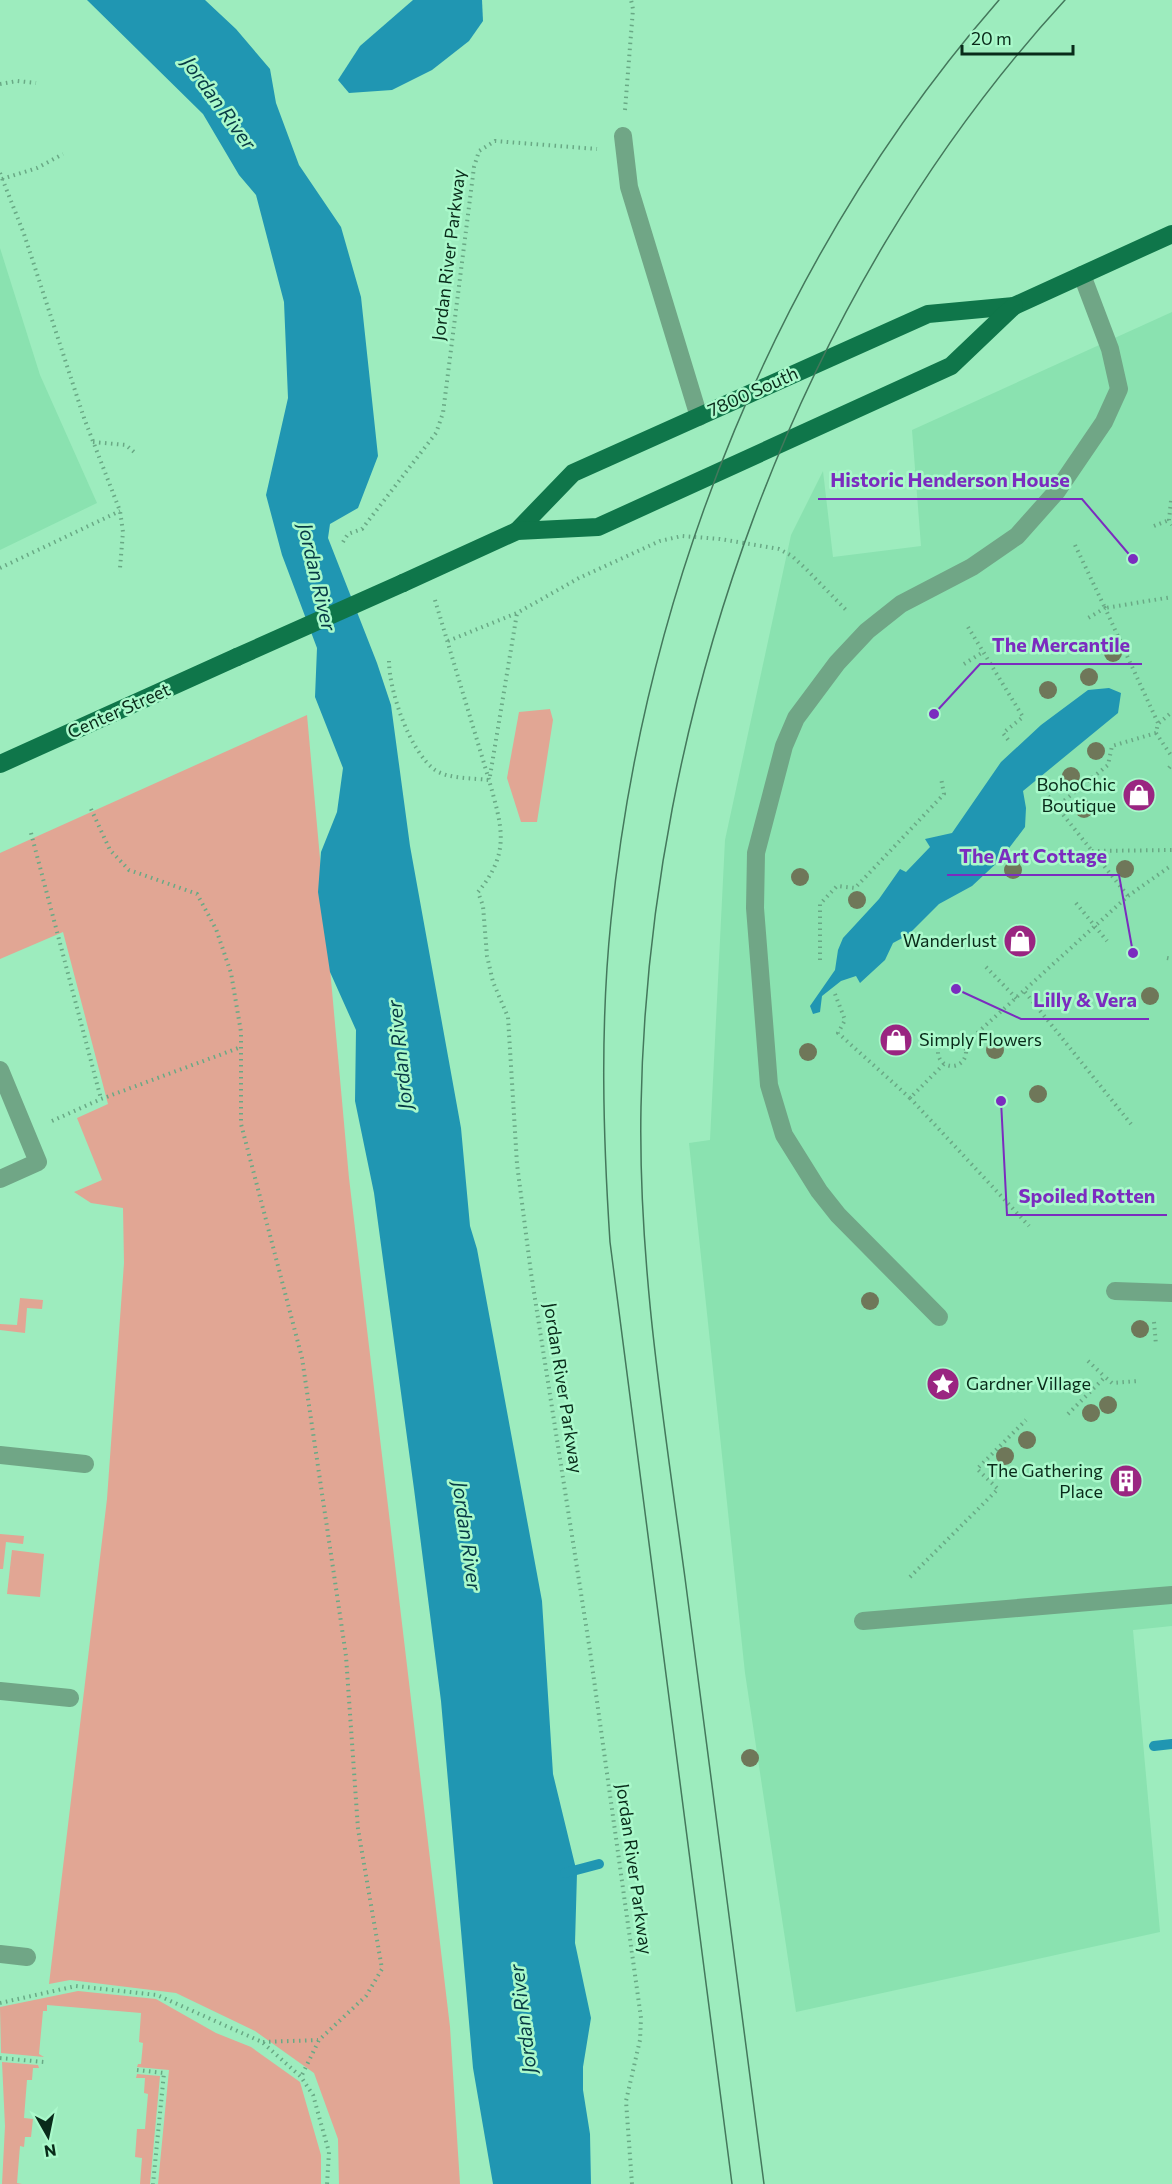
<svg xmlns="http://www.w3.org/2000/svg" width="1172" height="2184" font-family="Commissioner,sans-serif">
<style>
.built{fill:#8ae2b0}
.green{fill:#e1a694}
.water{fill:#2096b2}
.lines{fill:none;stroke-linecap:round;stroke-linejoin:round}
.stream{stroke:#2096b2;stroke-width:10}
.path{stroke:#69a985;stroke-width:4;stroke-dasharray:1.5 4.5;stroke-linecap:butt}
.lane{stroke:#70a686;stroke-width:18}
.street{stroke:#70a686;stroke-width:18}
.primary{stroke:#0f764a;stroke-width:18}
.tram{stroke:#44785c;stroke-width:1.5}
.primary-bridge{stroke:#0f764a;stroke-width:18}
.tree{fill:#6f7759}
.labels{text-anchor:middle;stroke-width:5;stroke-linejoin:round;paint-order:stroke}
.street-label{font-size:18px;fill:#092b1a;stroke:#aaf9cb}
.poi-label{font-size:18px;fill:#092b1a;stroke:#aaf9cb;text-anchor:end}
.water-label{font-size:20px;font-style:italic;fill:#073a45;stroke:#aaf9cb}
.leader{fill:none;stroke:#7b2cbf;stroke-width:2}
.callout-dot{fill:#7b2cbf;stroke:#aaf9cb;stroke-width:2}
.callout-label{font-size:20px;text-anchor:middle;font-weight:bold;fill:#7b2cbf;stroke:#aaf9cb;stroke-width:5;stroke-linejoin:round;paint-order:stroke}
</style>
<rect width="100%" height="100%" fill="#9decbe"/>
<!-- built -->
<g class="built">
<polygon points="0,248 40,375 97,503 0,550"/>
<polygon points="1172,312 1172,1626 1133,1630 1160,1932 796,2012 745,1673 689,1143 710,1140 725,840 791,535 823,471 833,557 921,546 912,430"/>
</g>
<!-- green -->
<g class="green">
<polygon points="550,709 553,720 537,822 521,822 507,778 519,712"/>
<polygon points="307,715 349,1178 450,2027 460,2184 339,2184 338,2139 314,2073 255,2031 176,1993 70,1980 49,1984 107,1499 124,1263 123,1208 91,1203 74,1192 102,1180 77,1118 108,1104 63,932 0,959 0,853"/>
<polygon points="20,1298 43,1300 42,1309 27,1308 25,1333 0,1330 0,1324 17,1325"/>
<polygon points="0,1534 24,1536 23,1544 6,1542 3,1569 0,1569"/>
<polygon points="12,1550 44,1554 40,1597 7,1594"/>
<polygon points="78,1991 156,1999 216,2033 251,2047 300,2082 321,2155 321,2184 158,2184 169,2070 137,2067 138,2064 141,2064 143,2043 139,2042 141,2013 47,2005 47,2011 43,2011 39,2054 44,2057 1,2053 0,2007"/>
<polygon points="2,2062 38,2065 39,2068 33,2068 32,2080 27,2080 24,2118 33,2119 31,2137 25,2137 24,2147 20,2146 17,2183 22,2184 2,2184 5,2126"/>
<polygon points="137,2074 160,2076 150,2184 140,2184 142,2158 135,2157 137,2129 145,2129 148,2094 144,2093 145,2078 136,2078"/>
</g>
<!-- water -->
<g class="water">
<polygon points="87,0 205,0 236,29 270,69 276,103 299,165 341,227 361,297 378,456 358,508 330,524 328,538 377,663 391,705 410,846 461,1128 470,1226 477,1249 542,1601 553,1774 577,1873 575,1943 591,2018 583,2067 583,2090 590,2134 591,2184 493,2184 473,2068 441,1701 414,1489 374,1193 355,1101 356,1030 330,972 318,892 321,852 337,812 343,768 315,697 317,648 282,555 266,495 288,398 284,302 256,195 239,175 203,114"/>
<polygon points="413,0 482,0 483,21 469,41 432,70 392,90 349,93 338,80 360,46"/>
<polygon points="1109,688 1121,693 1118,713 1023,791 1026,808 1025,827 1000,860 972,886 939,904 908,935 893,943 885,960 860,983 856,976 841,981 822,996 820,1012 813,1014 810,1006 835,970 838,950 843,938 879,899 900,869 906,872 930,847 925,839 952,833 1001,762 1041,725 1088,690"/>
</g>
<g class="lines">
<!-- stream -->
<g class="stream">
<polyline points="1154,1746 1172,1744"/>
<polyline points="565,1873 599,1864"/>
</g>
<!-- path -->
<g class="path">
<polyline points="0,84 17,81 36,83"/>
<polyline points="625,110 633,9 631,0"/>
<polyline points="0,173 24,234 84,418 120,511 123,532 120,568"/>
<polyline points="2,179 37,168 63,154"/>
<polyline points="93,442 126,445 134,452"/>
<polyline points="1171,501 1169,520 1172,525"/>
<polyline points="1154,526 1169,520"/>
<polyline points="343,542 348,534 362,529 436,433 443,413 474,167 479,151 495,141 597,149"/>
<polyline points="1075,545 1105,608 1172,597"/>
<polyline points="0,568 120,511"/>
<polyline points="435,600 489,780"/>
<polyline points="968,627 1023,717 1003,733 1009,741"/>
<polyline points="448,641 517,613 579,578 660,541 682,536 720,539 779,549 792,556 806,569 848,612"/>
<path d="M389 661C389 691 410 752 435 770 448 779 473 778 489 780 502 827 511 852 478 892L483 906 487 956 493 982 508 1017 517 1164 531 1273 590 1651 641 2018 640 2040 626 2101 632 2184"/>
<polyline points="964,664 983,652"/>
<polyline points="1159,723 1172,712"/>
<polyline points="1156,733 1172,757"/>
<polyline points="1169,768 1172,764"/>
<polyline points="490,776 517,613"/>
<polyline points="1055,808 1108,765 1112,746 1156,733 1158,723 1105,608 1088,618"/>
<polyline points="91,809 110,850 129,870 197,894 216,929 231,973 241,1032 241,1124 302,1358 346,1656 358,1829 382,1969 366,1996 319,2040 301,2077"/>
<polyline points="31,833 101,1099"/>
<polyline points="1092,851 1172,850"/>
<polyline points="1128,896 1172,865"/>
<polyline points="1076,903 1107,941"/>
<polyline points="1167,958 1172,959"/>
<polyline points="820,960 820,904 837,886 855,888 944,794 941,778"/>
<polyline points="986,967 1017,999"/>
<polyline points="1025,992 1131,1124"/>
<polyline points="835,994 845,1020 838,1033 910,1098 944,1064"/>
<circle cx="952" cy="1052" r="14"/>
<polyline points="964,1045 1128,896 1041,787"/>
<polyline points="910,1098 1029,1226"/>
<polyline points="52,1121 101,1099 241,1047"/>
<polyline points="1154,1322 1156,1345"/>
<polyline points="1088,1361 1105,1377"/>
<polyline points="1068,1414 1105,1377 1112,1383 1138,1381"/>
<polyline points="910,1577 998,1489 977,1469 1026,1420"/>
<polyline points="0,2003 76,1986 157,1995 262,2042 301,2077 313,2095 329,2152 327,2184"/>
<polyline points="263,2042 318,2040"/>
<polyline points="0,2058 44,2062"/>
<polyline points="137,2070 164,2073 153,2184"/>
</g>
<!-- lane -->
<g class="lane">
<polyline points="623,136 629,187 699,417"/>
<polyline points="0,1070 38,1162 0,1179"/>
<polyline points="1115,1291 1172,1293"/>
<polyline points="939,1317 838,1215 819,1191 784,1135 769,1085 755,908 756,853 784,746 796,718 837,663 867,631 901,604 972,567 1017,536 1057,491 1104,422 1119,389 1110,349 1082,275"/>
<polyline points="0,1455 85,1464"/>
<polyline points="863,1621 1172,1595"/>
<polyline points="0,1691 70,1698"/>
</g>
<!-- street -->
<polyline class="street" points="0,1954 27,1957"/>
<!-- primary -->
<g class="primary">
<polyline points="517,531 573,473 928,314 1014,306 1172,234"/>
<polyline points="403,583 517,531 598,527 951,366 1014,306"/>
<polyline points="0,764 237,657"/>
</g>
<!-- tram -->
<g class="tram">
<path d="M732 2184 610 1242C603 1135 600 1027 611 920 645 586 777 255 999 0"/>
<path d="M764 2184C738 1982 711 1780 685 1578 664 1422 638 1265 641 1107 648 712 795 294 1065 0"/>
</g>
<!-- primary-bridge -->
<polyline class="primary-bridge" points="237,657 403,583"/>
</g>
<!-- trees -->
<g class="tree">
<circle cx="1113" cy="653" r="9"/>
<circle cx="1089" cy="677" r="9"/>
<circle cx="1048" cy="690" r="9"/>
<circle cx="1096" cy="751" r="9"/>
<circle cx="1071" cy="776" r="9"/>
<circle cx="1084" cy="809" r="9"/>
<circle cx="1125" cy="869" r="9"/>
<circle cx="1013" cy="870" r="9"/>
<circle cx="800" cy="877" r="9"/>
<circle cx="857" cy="900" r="9"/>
<circle cx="1150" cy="996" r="9"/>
<circle cx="995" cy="1050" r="9"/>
<circle cx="808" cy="1052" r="9"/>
<circle cx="1038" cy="1094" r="9"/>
<circle cx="870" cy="1301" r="9"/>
<circle cx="1140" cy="1329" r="9"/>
<circle cx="1108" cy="1405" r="9"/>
<circle cx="1091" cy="1413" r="9"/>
<circle cx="1027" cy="1440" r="9"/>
<circle cx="1005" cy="1456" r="9"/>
<circle cx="750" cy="1758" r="9"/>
</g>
<!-- icons -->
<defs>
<g id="shop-disc" transform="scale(1.725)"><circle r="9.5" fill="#9a2581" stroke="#aaf9cb"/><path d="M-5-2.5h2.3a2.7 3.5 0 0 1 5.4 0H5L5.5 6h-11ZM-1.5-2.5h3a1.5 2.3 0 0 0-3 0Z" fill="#fff"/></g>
<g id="sight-disc" transform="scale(1.725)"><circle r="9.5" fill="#9a2581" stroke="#aaf9cb"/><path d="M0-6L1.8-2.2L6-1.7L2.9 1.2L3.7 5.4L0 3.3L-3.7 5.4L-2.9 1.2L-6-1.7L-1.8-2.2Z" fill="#fff"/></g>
<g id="building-disc" transform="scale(1.725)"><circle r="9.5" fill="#9a2581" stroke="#aaf9cb"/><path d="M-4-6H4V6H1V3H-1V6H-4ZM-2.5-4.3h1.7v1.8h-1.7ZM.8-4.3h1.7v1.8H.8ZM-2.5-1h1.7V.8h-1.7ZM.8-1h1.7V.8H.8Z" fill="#fff"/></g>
</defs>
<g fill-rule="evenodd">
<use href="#shop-disc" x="1139" y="795"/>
<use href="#shop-disc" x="1020" y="941"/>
<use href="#shop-disc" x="896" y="1040"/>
<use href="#sight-disc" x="943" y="1384"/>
<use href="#building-disc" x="1126" y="1481"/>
</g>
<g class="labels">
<!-- street labels -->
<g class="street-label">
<text transform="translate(449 255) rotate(-83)" y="6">Jordan River Parkway</text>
<text transform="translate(753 392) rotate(-24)" y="6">7800 South</text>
<text transform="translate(119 711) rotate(-24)" y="6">Center Street</text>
<text transform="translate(563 1388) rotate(81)" y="6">Jordan River Parkway</text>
<text transform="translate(634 1869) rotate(82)" y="6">Jordan River Parkway</text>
</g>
<!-- poi labels -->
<g class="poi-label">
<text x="1116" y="791">BohoChic<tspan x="1116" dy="21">Boutique</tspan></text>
<text x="997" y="947">Wanderlust</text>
<text x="919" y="1046" text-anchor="start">Simply Flowers</text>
<text x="966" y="1390" text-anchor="start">Gardner Village</text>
<text x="1103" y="1477">The Gathering<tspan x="1103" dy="21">Place</tspan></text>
</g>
<!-- water labels -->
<g class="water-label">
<text transform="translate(219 103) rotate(54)" y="7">Jordan River</text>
<text transform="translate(317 577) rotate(77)" y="7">Jordan River</text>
<text transform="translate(400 1055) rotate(-96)" y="7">Jordan River</text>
<text transform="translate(467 1536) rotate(82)" y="7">Jordan River</text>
<text transform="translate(523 2019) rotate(-97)" y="7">Jordan River</text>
</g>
</g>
<!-- callouts -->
<path class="leader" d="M1133 559L1082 499H818M934 714L980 664H1142M1133 953L1119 875H947M956 989L1021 1019H1149M1001 1101L1007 1215H1167"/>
<g class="callout-dot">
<circle cx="1133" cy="559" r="6"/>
<circle cx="934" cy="714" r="6"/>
<circle cx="1133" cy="953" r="6"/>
<circle cx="956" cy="989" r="6"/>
<circle cx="1001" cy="1101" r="6"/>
</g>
<g class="callout-label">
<text x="950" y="487">Historic Henderson House</text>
<text x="1061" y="652">The Mercantile</text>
<text x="1033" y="863">The Art Cottage</text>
<text x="1085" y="1007">Lilly &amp; Vera</text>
<text x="1087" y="1203">Spoiled Rotten</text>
</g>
<!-- north arrow -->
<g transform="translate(48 2136) rotate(171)" stroke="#aaf9cb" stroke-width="4.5" paint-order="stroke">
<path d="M0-4.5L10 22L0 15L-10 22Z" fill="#092b1a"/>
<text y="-9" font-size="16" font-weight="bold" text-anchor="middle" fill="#092b1a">N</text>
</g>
<!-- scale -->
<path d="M962 45v9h111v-9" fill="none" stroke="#092b1a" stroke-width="3"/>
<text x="971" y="45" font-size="18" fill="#092b1a" stroke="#aaf9cb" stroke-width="4.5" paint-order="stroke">20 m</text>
</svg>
